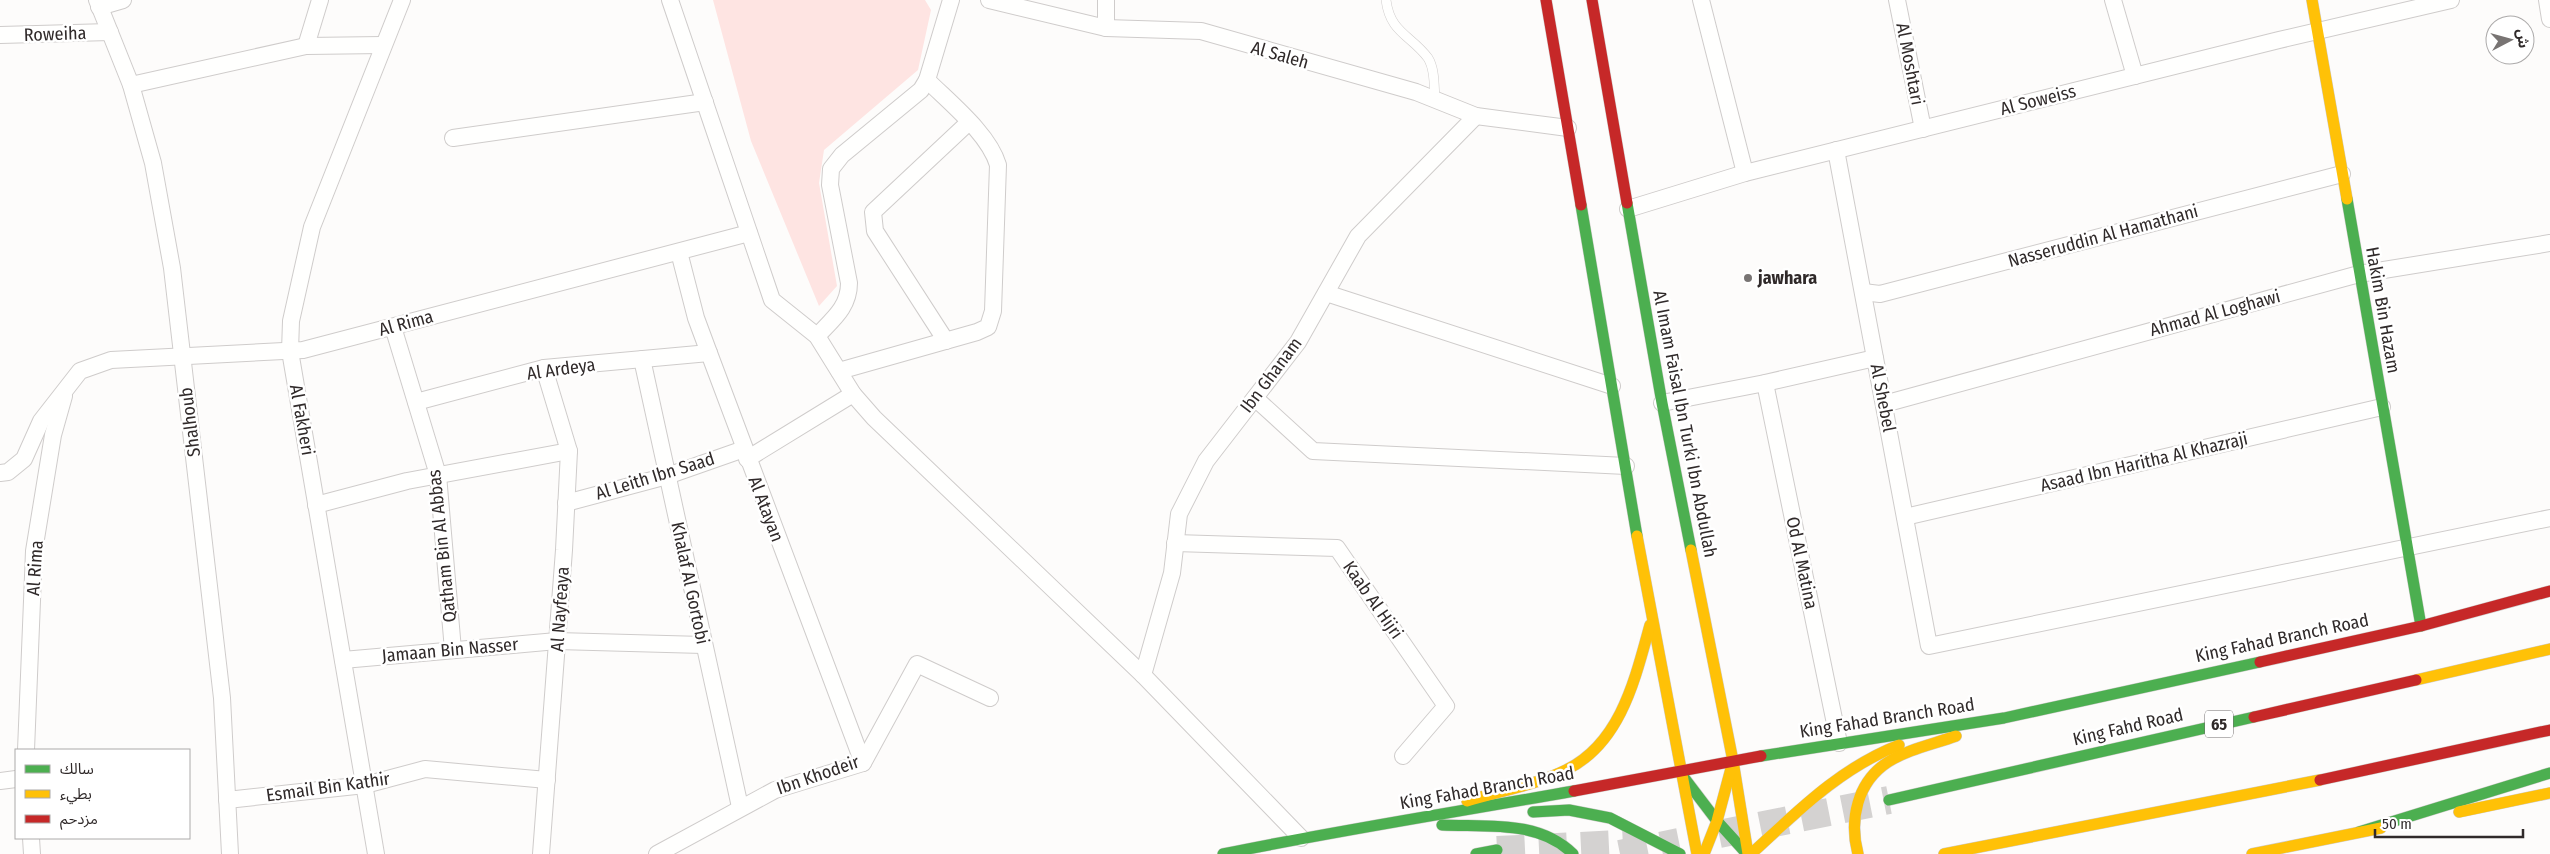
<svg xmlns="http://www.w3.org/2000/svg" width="2550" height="854" font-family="'Fira Sans Condensed','Noto Sans Arabic',sans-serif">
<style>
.green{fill:#fee4e2}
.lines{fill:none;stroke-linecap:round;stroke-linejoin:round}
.highway-tunnel{stroke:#d4d2d1;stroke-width:28;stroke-dasharray:28 14;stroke-linecap:butt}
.lane-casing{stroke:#cfcccb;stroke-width:10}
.street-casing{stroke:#cfcccb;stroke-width:18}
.fast-casing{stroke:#cfcccb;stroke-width:12}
.slow-casing{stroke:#cfcccb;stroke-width:12}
.jam-casing{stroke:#cfcccb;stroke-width:12}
.lane{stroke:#fffffe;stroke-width:9}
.street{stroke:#fffffe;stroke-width:16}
.fast{stroke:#4caf50;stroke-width:11}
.slow{stroke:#ffc107;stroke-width:11}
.jam{stroke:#c62828;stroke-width:11}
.poi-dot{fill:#787473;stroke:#fff;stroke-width:2}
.labels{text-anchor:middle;stroke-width:5;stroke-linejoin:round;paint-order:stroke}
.shield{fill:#fff;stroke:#6e6a6a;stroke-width:1}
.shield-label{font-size:16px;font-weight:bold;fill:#302a2a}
.street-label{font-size:18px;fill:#302a2a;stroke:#fff}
.poi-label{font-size:18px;font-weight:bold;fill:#302a2a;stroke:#fff;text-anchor:start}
</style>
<rect width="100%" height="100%" fill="#fdfcfb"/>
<!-- green -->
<polygon class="green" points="713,0 925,0 931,10 918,70 824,150 819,183 837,286 819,306 751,141"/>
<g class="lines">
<!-- highway-tunnel -->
<g class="highway-tunnel">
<polyline points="1719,834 1889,800"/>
<polyline points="1497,850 1641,843"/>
<polyline points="1620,854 1679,842"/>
</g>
<!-- lane casing -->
<g class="lane-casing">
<path id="lane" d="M1386 0C1390 33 1411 35 1428 58 1435 69 1434 87 1435 100"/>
</g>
<!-- street casing -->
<g class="street-casing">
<g id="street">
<polyline points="97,0 131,85 153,163 172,268 222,698 230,854"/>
<polyline points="670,0 772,300 817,336 853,394 874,418 1143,675 1301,838"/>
<polyline points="989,0 1106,28 1201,31 1416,92 1476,116 1568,128"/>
<polyline points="1106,0 1106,28"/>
<polyline points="1701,0 1745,173"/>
<polyline points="1897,0 1923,129"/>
<polyline points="2113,0 2135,76"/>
<polyline points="2547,0 2550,19"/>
<polyline points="99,7 123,0"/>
<polyline points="0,35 110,32"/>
<polyline points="306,46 320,0"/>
<polyline points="131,85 306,46 383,45"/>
<polyline points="453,138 705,102"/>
<polyline points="1836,150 1929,646 2550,518"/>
<polyline points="1628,209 1745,173 2279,40 2451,0"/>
<polyline points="679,252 696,318 709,353 863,763"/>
<polyline points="1863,292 1880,294 2342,174"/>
<polyline points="1326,293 1612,386"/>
<polyline points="393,327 438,475 453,650"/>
<path d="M817 336C833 319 849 307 849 283L830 185 831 169 842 155 921 90 927 80 951 0"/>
<polyline points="946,341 875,231 873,212 968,123"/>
<polyline points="642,359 740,807"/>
<path d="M839 371 977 332 988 327 993 311 998 165C989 134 950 103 927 80"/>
<polyline points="1765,383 1839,743"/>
<polyline points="1255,398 1313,451 1626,466"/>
<polyline points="416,402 544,368 709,353"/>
<polyline points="1662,403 1765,383 1875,358"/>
<polyline points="1884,404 2359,274 2550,243"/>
<polyline points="747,459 853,394"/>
<polyline points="0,473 8,472 24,459 41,421 80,371 111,360 303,350 749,233"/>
<polyline points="566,503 667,476 744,449"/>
<polyline points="316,505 407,481 569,451"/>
<polyline points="1905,517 2382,407"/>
<polyline points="1175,543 1337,548 1446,706 1403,756"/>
<polyline points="343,660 557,641 703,645"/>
<polyline points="1143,675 1172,573 1179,514 1206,461 1298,342 1358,236 1476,116"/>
<polyline points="26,750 34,551 53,435 64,396"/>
<polyline points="0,781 16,779"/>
<polyline points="227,800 365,785 425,769 547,780"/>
<polyline points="31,838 32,854"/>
<polyline points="376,854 290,351 291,321 312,227 402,0"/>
<polyline points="541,854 564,550 569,451 544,368"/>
<polyline points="657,854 775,790 863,763 917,664 990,698"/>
</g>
</g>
<!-- fast casing -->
<g class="fast-casing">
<g id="fast">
<polyline points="2347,199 2421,626"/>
<polyline points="1627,203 1662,403 1691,550"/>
<polyline points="1581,205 1637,536"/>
<polyline points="1761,756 2004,718 2260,662"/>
<polyline points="1679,771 1717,821 1747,854"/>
<polyline points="1889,800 2254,717"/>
<polyline points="1533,812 1569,810 1610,818 1680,854"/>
<path d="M1442 825C1488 827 1539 820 1573 854"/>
<polyline points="2359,832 2550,773"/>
<path d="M1223 854C1339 830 1457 812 1574 791"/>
<polyline points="1476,854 1497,850"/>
</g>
</g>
<!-- slow casing -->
<g class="slow-casing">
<g id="slow">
<polyline points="2312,0 2347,199"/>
<polyline points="1637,536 1697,854"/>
<polyline points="1691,550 1733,761 1748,854"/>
<polyline points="2416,680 2550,649"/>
<path d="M1467 801C1500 791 1536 785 1566 770 1621 743 1635 679 1650 625"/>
<polyline points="2459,812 2550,793"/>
<polyline points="1704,854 1717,821 1733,761"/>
<path d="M1751 854C1797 812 1840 768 1899 745"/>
<path d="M1858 854C1849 820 1857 782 1888 762 1908 749 1934 744 1956 736"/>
<polyline points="1944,854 2320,780"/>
<polyline points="2252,854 2381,828"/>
</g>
</g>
<!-- jam casing -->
<g class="jam-casing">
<g id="jam">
<polyline points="1546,0 1581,205"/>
<polyline points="1592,0 1627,203"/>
<polyline points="2260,662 2421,626 2550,591"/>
<polyline points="2254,717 2416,680"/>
<polyline points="2320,780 2550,730"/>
<polyline points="1574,791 1761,756"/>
</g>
</g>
<!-- lane -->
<use href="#lane" class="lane"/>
<!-- street -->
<use href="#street" class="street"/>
<!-- fast -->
<use href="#fast" class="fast"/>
<!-- slow -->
<use href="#slow" class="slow"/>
<!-- jam -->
<use href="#jam" class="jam"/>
</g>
<!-- markers -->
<circle class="poi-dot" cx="1748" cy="278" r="5"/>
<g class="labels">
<!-- shield labels -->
<rect class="shield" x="2205" y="710.5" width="28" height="27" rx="4"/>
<g class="shield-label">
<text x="2219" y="730">65</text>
</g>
<!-- street labels -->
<g class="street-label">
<text transform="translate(55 34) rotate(-2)" y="6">Roweiha</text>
<text transform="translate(1280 55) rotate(16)" y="6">Al Saleh</text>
<text transform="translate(1910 64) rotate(79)" y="6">Al Moshtari</text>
<text transform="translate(2038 100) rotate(-14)" y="6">Al Soweiss</text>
<text transform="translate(2103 236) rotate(-15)" y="6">Nasseruddin Al Hamathani</text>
<text transform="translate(2383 310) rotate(80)" y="6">Hakim Bin Hazam</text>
<text transform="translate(2215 313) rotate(-15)" y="6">Ahmad Al Loghawi</text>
<text transform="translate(406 323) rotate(-15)" y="6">Al Rima</text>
<text transform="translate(561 369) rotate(-8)" y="6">Al Ardeya</text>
<text transform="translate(1271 375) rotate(-53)" y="6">Ibn Ghanam</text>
<text transform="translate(1883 398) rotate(79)" y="6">Al Shebel</text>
<text transform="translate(302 420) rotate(80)" y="6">Al Fakheri</text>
<text transform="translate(190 422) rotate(-97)" y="6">Shalhoub</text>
<text transform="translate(1685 424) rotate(79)" y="6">Al Imam Faisal Ibn Turki Ibn Abdullah</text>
<text transform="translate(2144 462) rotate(-13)" y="6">Asaad Ibn Haritha Al Khazraji</text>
<text transform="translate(655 476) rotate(-17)" y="6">Al Leith Ibn Saad</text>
<text transform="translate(766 509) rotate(69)" y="6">Al Atayan</text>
<text transform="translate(442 546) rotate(-96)" y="6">Qatham Bin Al Abbas</text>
<text transform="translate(1802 563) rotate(78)" y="6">Od Al Matina</text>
<text transform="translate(35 568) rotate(-86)" y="6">Al Rima</text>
<text transform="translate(690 583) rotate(78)" y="6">Khalaf Al Gortobi</text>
<text transform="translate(1373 600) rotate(55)" y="6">Kaab Al Hijri</text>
<text transform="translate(560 609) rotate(-86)" y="6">Al Nayfeaya</text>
<text transform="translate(2282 638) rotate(-12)" y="6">King Fahad Branch Road</text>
<text transform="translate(450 650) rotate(-5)" y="6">Jamaan Bin Nasser</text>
<text transform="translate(1887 718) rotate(-9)" y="6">King Fahad Branch Road</text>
<text transform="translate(2128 727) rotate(-13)" y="6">King Fahd Road</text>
<text transform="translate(818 775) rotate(-19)" y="6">Ibn Khodeir</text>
<text transform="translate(328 787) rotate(-8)" y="6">Esmail Bin Kathir</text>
<text transform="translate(1487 788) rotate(-10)" y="6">King Fahad Branch Road</text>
</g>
<!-- poi labels -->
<g class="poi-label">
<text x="1758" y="284">jawhara</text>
</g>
</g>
<!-- legend -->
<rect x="15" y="749" width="175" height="90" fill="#ffffff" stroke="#acaaaa"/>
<rect x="25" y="765" width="25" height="8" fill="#4caf50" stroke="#acaaaa"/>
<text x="60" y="774" font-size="15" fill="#302a2a">سالك</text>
<rect x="25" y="790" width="25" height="8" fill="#ffc107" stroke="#acaaaa"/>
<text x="60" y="799" font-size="15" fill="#302a2a">بطيء</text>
<rect x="25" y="815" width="25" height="8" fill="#c62828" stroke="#acaaaa"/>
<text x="60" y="824" font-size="15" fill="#302a2a">مزدحم</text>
<!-- north arrow -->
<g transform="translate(2510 40) rotate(84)"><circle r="24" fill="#ffffff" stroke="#acaaaa"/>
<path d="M0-4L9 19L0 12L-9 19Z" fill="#787473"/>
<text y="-8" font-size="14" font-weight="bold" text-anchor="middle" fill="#302a2a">ش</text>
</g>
<!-- scale -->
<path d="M2375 829v8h148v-8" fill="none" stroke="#302a2a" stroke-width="2.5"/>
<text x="2382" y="829" font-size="15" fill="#302a2a" stroke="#ffffff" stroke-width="4" paint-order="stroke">50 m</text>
</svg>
